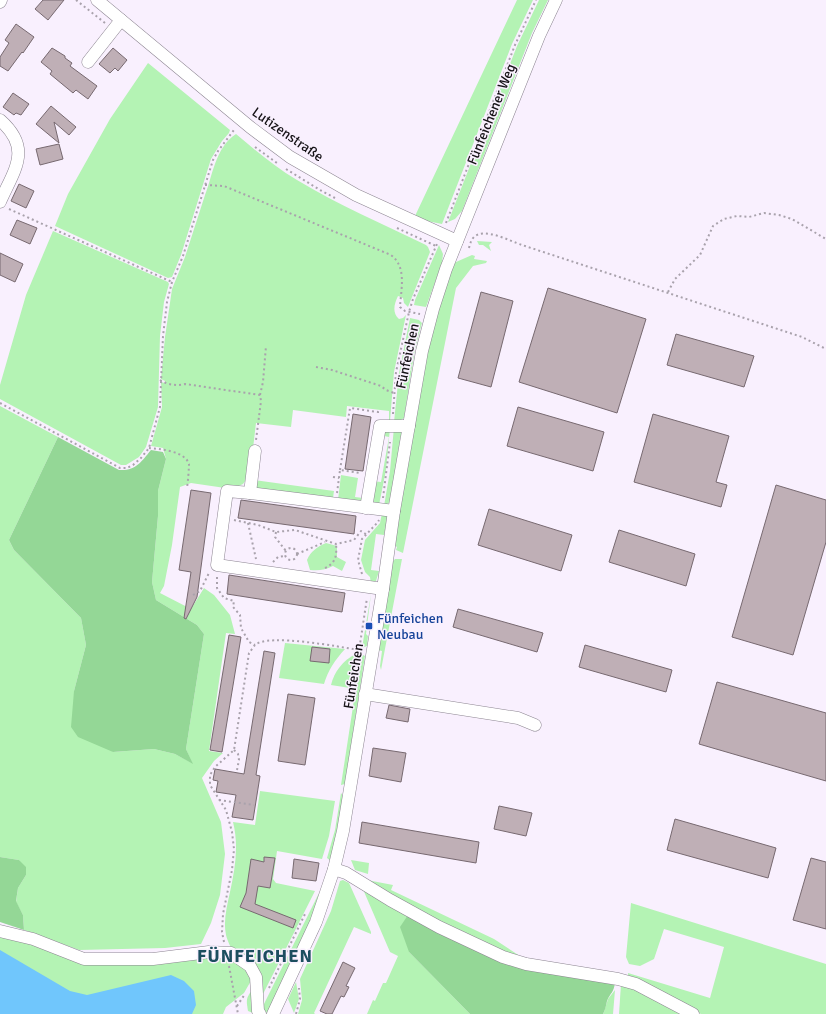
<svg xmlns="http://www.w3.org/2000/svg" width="826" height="1014" font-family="Signika,sans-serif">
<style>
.green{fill:#b4f3b4}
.forest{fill:#94d796}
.water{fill:#70c6fc}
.building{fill:#bfafb6;stroke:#776970}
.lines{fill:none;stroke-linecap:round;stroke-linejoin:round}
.minor-casing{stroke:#8c8591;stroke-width:13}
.path{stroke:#a9a2ac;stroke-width:2;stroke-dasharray:2 3;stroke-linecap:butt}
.minor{stroke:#fff;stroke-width:12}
.transit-dot{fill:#1a4fb4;stroke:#f9f0fe;stroke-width:1.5}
.labels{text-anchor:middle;stroke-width:3;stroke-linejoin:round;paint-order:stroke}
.street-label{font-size:14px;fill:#151216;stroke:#f9f0fe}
.transit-label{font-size:14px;fill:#164399;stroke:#f9f0fe;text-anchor:start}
.district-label{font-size:18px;font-weight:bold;letter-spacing:1px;fill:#1c4e5f;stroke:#f9f0fe}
</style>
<rect width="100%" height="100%" fill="#f9f0fe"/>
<!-- green -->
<g class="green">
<polygon points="517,0 533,0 512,44 442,224 427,221 415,216"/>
<polygon points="539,0 548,0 532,33 462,211 455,219 448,222 517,46"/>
<polygon points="148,63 230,130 229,133 222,141 211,159 181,255 172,277 168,278 55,226 68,194 110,119"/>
<path d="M236 134C255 150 275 167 297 180 338 205 383 224 426 245L428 247 430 252 408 307 404 303 403 298 398 296C394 304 392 313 399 319L403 318 406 315 394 372 390 421 389 420V411L347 406 346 417 293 410 291 427 256 423 250 474 243 484 232 489 191 483 180 487 172 545 164 586 160 593 191 609 204 588 214 595 230 615 235 634 226 633 209 751 223 753 214 761 202 778 221 822 225 854 220 895 211 923 201 944 165 948 79 950 24 930 23 915 16 902 18 888 26 875 19 860 0 857V406L58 437 9 540 14 550 81 618 86 645 74 691 113 752 154 749 175 754 192 763 186 749 204 634 197 625 156 600 152 582 158 516V491L166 459 163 448 151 446 162 407 161 382 165 383V381L161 379 165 337 172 289 185 257 205 195C213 175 215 148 236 134Z"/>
<polygon points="53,231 168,282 169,284 164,302 160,336 158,407 146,447 139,457 126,465 121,465 0,399 0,385 26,295"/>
<polygon points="477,241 492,242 489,245 491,251 483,245 479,245"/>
<polygon points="439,245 443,254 442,263 426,307 414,305 415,300"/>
<polygon points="472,255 475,256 474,259 487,261 486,263 473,266 456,288 403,553 396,550 397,547 394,545 427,352 438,310 453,265 456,262"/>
<polygon points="410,318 419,320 422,323 415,349 404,418 398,422 394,422 399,373"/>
<polygon points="394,427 402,430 390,502 384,506 390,471"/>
<polygon points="390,428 386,470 379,505 373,503 372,481 381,482 389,437 384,436 386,430"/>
<polygon points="341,475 358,478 355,497 363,498 361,503 338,500"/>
<polygon points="254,480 334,491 333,498 257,488 254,484"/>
<polygon points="382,513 388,516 384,535 376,534 371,570 379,571 376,581 371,584 370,577 365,572 361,560 365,540 380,523"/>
<path d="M326 543 337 546V557L346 562 342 571 333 566C325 570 319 571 310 570L307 560C311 551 317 547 326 543Z"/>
<polygon points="395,559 402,559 381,670 380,666 382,651 378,650 391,564"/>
<polygon points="371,594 366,634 368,636 367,646 362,648"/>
<path d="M285 643 345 649C335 660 328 670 324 684L279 678Z"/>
<path d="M356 654 350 688 331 685C334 672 343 660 356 654Z"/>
<polygon points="361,654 365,656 345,784 341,785"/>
<path d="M260 791 335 801 329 836 322 859 277 851 273 879 276 883 315 891 262 996C252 980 230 952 226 935 223 921 227 906 230 892 235 869 239 846 233 822L255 825Z"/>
<polygon points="341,793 343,796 338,830 331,861 327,858 335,830"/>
<polygon points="351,860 369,863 368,874 355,870"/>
<polygon points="343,880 349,883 371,932 371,934 354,927 314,1013 315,1014 298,1014 302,1000 300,979 331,911 340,881"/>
<polygon points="367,880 393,885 391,890 494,939 526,960 514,957 418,911"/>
<polygon points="362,887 408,915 409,952 470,1014 367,1014 373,1000 375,1001 383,983 386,983 398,956 390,952"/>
<polygon points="319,893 312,918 270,1011 266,1013 261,1010"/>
<polygon points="631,903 826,964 826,1014 701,1014 662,993 628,977 628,973 710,998 724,947 664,929 654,959 640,966 629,964 626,957"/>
<polygon points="0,934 29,943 84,963 209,955 232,957 240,962 252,979 244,993 226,1007 223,1014 183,1014 121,1010 0,967"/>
<polygon points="296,982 299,999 294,1013 288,999"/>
<polygon points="624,983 686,1014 619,1014 621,984"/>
<path d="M253 989V1013L248 1011C246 999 246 998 253 989Z"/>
<polygon points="615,990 613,1014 603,1014 604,1012 608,999"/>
</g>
<!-- forest -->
<g class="forest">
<path d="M58 437 119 470C136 471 141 462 151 450L163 452 166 459 158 491V516L152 582 156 600 197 625 204 634 186 749 193 764 175 754 154 749 113 752 78 737 71 727 74 691 86 645 81 618 14 550 9 540Z"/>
<polygon points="0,857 19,860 26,867 26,875 18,888 16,901 23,915 24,930 0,922"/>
<path d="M408 915 499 961 615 982C614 993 610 993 607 1001 606 1006 605 1010 603 1014H470L409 952 400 927Z"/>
</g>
<!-- water -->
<polygon class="water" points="0,950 70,991 87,995 171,975 184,981 194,991 196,1005 192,1014 0,1014"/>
<!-- building -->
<g class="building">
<polygon points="43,0 64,0 48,20 35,9"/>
<polygon points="16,24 34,37 23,53 22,52 8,71 0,66 0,57 9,43 5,40"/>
<polygon points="52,48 65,56 65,58 72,63 70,66 97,86 88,99 76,90 73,93 50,74 52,71 41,62"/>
<polygon points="113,48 127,60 118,71 115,68 110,73 99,64"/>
<polygon points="13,93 29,104 21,115 16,113 14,115 3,107"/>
<polygon points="51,106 76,127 69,135 54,122 59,143 36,124"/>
<polygon points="59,144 63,159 40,165 36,149"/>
<polygon points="19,184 34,191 26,208 11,201"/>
<polygon points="17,220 37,228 30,244 10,235"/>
<polygon points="0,253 23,264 15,282 0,275"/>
<polygon points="548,288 646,319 617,413 519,382"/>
<polygon points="481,292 513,301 491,387 458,378"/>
<polygon points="676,334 754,356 744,387 667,365"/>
<polygon points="518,407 604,432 593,471 507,446"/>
<polygon points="353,414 371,417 363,471 345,469"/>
<polygon points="653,414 729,436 716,482 727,485 721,507 634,482"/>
<polygon points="776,485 826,500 826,542 793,655 732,637"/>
<polygon points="191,490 211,493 197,597 186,619 184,618 191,572 179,570"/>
<polygon points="241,500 356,516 354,534 238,518"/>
<polygon points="489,509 572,535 561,571 478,545"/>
<polygon points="619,530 695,554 686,586 609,562"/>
<polygon points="229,575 345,593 342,612 227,594"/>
<polygon points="458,609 543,633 537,652 453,627"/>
<polygon points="229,635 241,637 222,752 210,750"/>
<polygon points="585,645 672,670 666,692 579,667"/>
<polygon points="312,647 330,649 329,663 310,661"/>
<polygon points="264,651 275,653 256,775 260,776 253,820 232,817 236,795 216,792 218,781 213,780 215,769 244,774"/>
<polygon points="717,682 826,713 826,781 699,744"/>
<polygon points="288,694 315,698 305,765 278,761"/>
<polygon points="389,705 410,709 408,722 386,718"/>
<polygon points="373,748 406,753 401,782 369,776"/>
<polygon points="499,806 532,813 526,836 494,829"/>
<polygon points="675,819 776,848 768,878 667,850"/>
<polygon points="362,822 479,842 476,863 359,843"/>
<polygon points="264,857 275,858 270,888 258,886 255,904 296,920 293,928 240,907 246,893 251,859 264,862"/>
<polygon points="811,858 826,862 826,929 793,920"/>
<polygon points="294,859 319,863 316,881 292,878"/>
<polygon points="343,962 355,968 346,986 349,987 344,997 341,996 332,1014 327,1014 320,1011"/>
</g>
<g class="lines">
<!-- minor casing -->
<g class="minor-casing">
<g id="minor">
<polyline points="97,0 250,127 290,157 356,195 457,241"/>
<polyline points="0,2 1,0"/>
<polyline points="88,62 121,20"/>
<path d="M0 120C33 149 14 170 0 202"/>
<polyline points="250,493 255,451"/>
<polyline points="366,508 380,426 409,426"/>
<polyline points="383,589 217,565 227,491 250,493 394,511"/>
<polyline points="365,694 518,718 535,725"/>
<polyline points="334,869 346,873 390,900 439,927 503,957 526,964 618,979 636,984 693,1014"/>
<polyline points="0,931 33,939 84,959 153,959 209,952 231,953 250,966 256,977 258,1011 260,1014"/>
<polyline points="273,1014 316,922 334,869 343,831 383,589 394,511 422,351 433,309 446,269 539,36 556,0"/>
</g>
</g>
<!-- path -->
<g class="path">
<polyline points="76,0 105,23"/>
<polyline points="255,147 277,163"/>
<polyline points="286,169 320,190 335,198"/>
<path d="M205 185 224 186 391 255C407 267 401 289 400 307L405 311 420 314"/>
<polyline points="9,209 172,282"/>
<polyline points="446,223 515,45 536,0"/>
<polyline points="397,228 436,246"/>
<path d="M469 248C470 244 471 240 474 237 484 227 510 241 522 245L802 337 826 349"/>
<polyline points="668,292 675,279 700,255 713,226 724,219 737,216 749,217 764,213 779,215 792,219 826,239"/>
<polyline points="316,367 332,370 381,386 386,390 394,393"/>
<path d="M160 380C168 385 176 386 185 384L260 395 261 401 256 440"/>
<polyline points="260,395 263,382 266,346"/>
<polyline points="0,403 120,468 127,468 133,465 141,458 149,448 160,407 163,336 167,302 172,282 183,256 213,160 218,151 234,130"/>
<polyline points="393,414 396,372 409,312 413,299 437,244"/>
<path d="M149 448C160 449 185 451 189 464 189 467 188 483 187 487"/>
<polyline points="340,470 350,408 378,412 378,414"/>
<polyline points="333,477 339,478"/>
<polyline points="337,493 340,470 360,473"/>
<polyline points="383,498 390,442"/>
<polyline points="234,520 258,525 276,532 295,530 336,544 354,540 361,531 367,535"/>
<polyline points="248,523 256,559"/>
<polyline points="276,532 275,537 286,551"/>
<circle cx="291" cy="554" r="6"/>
<polyline points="297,554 325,542"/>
<polyline points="273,562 278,557 285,556"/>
<path d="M325 568C336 563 337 555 336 544"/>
<polyline points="362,574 358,560 362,539 378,522 379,520"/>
<polyline points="217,577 217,588 224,598 234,601 233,607 240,615 241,628 249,642 255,645"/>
<polyline points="193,595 200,591 209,573"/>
<polyline points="355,677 367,598"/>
<polyline points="234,750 238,754 239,760 237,770"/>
<polyline points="219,800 254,805"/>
<path d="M224 942 222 932 223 914 232 870 234 849 232 832 226 810 210 785V775L215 767 234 750 249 653C251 651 253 647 255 645 268 633 340 647 359 650"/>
<polyline points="229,966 238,1014"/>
<polyline points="269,988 305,914"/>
<polyline points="237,1006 245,994"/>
<polyline points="296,1014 300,999 299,988"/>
</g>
<!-- minor -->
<use href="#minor" class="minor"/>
</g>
<!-- markers -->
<rect class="transit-dot" x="365" y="622" width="8" height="8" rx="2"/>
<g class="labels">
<!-- street labels -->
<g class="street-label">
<text transform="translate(491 114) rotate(-68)" y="5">Fünfeichener Weg</text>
<text transform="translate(288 134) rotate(35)" y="5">Lutizenstraße</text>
<text transform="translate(407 356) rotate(-78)" y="5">Fünfeichen</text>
<text transform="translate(353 676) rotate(-81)" y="5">Fünfeichen</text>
</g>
<!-- transit labels -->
<g class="transit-label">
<text x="377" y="623">Fünfeichen<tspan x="377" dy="16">Neubau</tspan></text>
</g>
<!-- district labels -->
<g class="district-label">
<text x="255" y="962">FÜNFEICHEN</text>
</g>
</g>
</svg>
